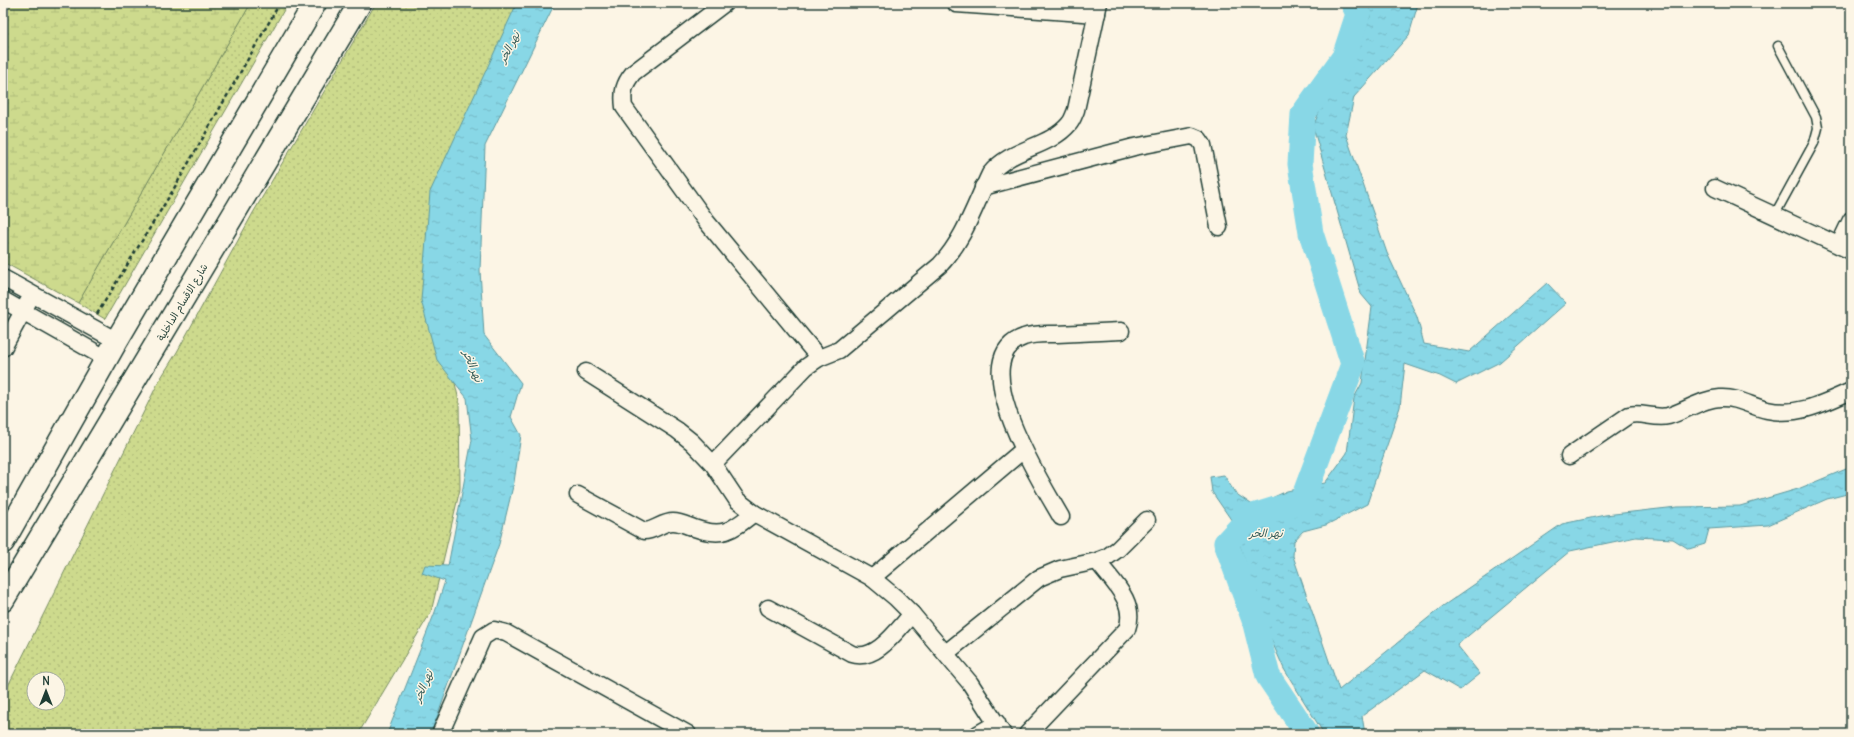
<svg xmlns="http://www.w3.org/2000/svg" width="1854" height="737" font-family="Delius,'Playpen Sans Arabic',sans-serif">
<style>
.grass{fill:url(#grass-dots);stroke:#768c60;fill-rule:evenodd}
.wetland{fill:url(#wetland-marsh);stroke:#768c60}
.water{fill:url(#water-ripples);stroke:#5e999f}
.lines{fill:none;stroke-linecap:round;stroke-linejoin:round}
.river{stroke:#88d7e6;stroke-width:25}
.lane-casing{stroke:#1f3d34;stroke-width:11}
.street-casing{stroke:#1f3d34;stroke-width:19}
.secondary-casing{stroke:#1f3d34;stroke-width:25}
.path{stroke:#1f3d34;stroke-width:2.5;stroke-dasharray:4 3;stroke-linecap:butt}
.lane{stroke:#fcf5e5;stroke-width:8}
.street{stroke:#fcf5e5;stroke-width:16}
.secondary{stroke:#fcf5e5;stroke-width:22}
.labels{text-anchor:middle;stroke-width:3;stroke-linejoin:round;paint-order:stroke}
.street-label{font-size:10px;fill:#1f3d34;stroke:#fcf5e5}
.water-label{font-size:11px;font-style:italic;fill:#345c58;stroke:#fcf5e5}
</style>
<defs>
<pattern id="grass-dots" width="8" height="8" patternUnits="userSpaceOnUse"><rect width="8" height="8" fill="#cdda8d"/><path d="M2 2h.1M6 6h.1" fill="none" stroke="#b0bc7a" stroke-width="1.8" stroke-linecap="round"/></pattern>
<pattern id="wetland-marsh" width="20" height="14" patternUnits="userSpaceOnUse"><rect width="20" height="14" fill="#cdda8d"/><path d="M1 5h8M5 5V1M11 12h8M15 12V8" fill="none" stroke="#b0bc7a"/></pattern>
<pattern id="water-ripples" width="26" height="14" patternUnits="userSpaceOnUse"><rect width="26" height="14" fill="#88d7e6"/><path d="M2 4q2-2 4 0t4 0M15 11q2-2 4 0t4 0" fill="none" stroke="#75b9c6"/></pattern>
</defs>
<rect width="100%" height="100%" fill="#fcf5e5"/>
<filter id="ink" filterUnits="userSpaceOnUse"><feTurbulence type="fractalNoise" baseFrequency=".025" numOctaves="2"/><feDisplacementMap in="SourceGraphic" scale="8" xChannelSelector="R" yChannelSelector="G"/><feConvolveMatrix kernelMatrix="1 2 1 2 8 2 1 2 1" color-interpolation-filters="sRGB"/></filter>
<g filter="url(#ink)">
<!-- grass -->
<g class="grass">
<polygon points="251,3 288,3 105,319 78,303"/>
<path d="M376 3H525L428 264 459 401 460 489 431 612 358 734H3V696L159 381 177 352 253 213ZM34 679H58V703H34Z"/>
</g>
<!-- wetland -->
<polygon class="wetland" points="3,3 251,3 78,303 3,262"/>
<!-- water -->
<g class="water">
<polygon points="517,3 555,3 485,146 480,270 484,335 521,383 511,417 521,435 514,482 499,544 431,734 387,734 435,612 445,581 422,573 425,565 448,566 472,440 467,398 437,360 421,300 430,192"/>
<polygon points="1368,3 1418,3 1418,4 1409,35 1354,97 1346,135 1387,253 1417,317 1424,344 1469,352 1547,283 1566,303 1500,362 1456,384 1440,376 1405,364 1400,407 1367,504 1326,525 1303,531 1294,541 1293,556 1339,690 1443,606 1562,524 1605,515 1677,507 1740,506 1798,489 1851,467 1851,493 1827,499 1768,525 1709,529 1705,544 1689,549 1673,539 1636,537 1570,551 1457,645 1480,674 1460,690 1425,670 1362,716 1365,734 1324,734 1284,669 1266,628 1232,521 1212,492 1210,477 1224,475 1235,493 1254,506 1287,491 1325,483 1347,453 1354,398 1362,383 1372,307 1361,294 1313,127 1325,97 1370,17"/>
</g>
<g class="lines">
<!-- river -->
<polyline class="river" points="1307,734 1268,676 1254,620 1226,543 1250,517 1302,501 1353,364 1311,233 1300,164 1303,114 1344,57 1358,14 1353,3"/>
<!-- lane casing -->
<g class="lane-casing">
<polyline id="lane" points="1774,216 1814,143 1818,128 1816,117 1778,46"/>
</g>
<!-- street casing -->
<g class="street-casing">
<g id="street">
<path d="M725 3 633 73C624 84 622 92 624 107L706 221 819 358"/>
<polyline points="956,4 1097,14"/>
<polyline points="983,187 1134,147 1192,136 1199,139 1203,145 1219,227"/>
<polyline points="1715,188 1851,251"/>
<polyline points="1839,245 1851,220"/>
<polyline points="3,278 117,341"/>
<polyline points="3,300 107,359"/>
<polyline points="3,348 28,302"/>
<polyline points="586,372 677,430 692,442 713,464 737,500 754,513 872,578 896,598 912,614 970,683 1003,734"/>
<path d="M1569 456 1629 415C1642 412 1655 419 1668 416 1686 411 1701 399 1720 398 1738 397 1750 406 1767 410 1797 417 1824 403 1851 391"/>
<path d="M713 464 806 367 819 358 839 350 940 265C964 240 975 205 990 174 1010 148 1049 148 1069 124 1072 121 1074 115 1076 110L1099 3"/>
<path d="M578 495 644 531C655 531 662 522 673 522 681 522 688 526 694 528 723 538 731 531 754 513"/>
<path d="M1061 517C1043 485 961 358 1024 337 1034 333 1047 334 1057 334 1078 333 1100 332 1121 331"/>
<polyline points="872,578 1023,450"/>
<path d="M768 608 852 654C876 662 897 630 912 614"/>
<polyline points="946,653 1039,578 1060,569 1097,561 1107,557 1118,549 1147,520"/>
<polyline points="440,734 483,637 494,630 506,633 688,734"/>
<polyline points="978,734 997,723"/>
<path d="M1027 734 1127 629C1137 602 1112 581 1097 561"/>
</g>
</g>
<!-- secondary casing -->
<g class="secondary-casing">
<g id="secondary">
<polyline points="3,542 117,340 315,3"/>
<polyline points="3,600 360,3"/>
</g>
</g>
<!-- path -->
<polyline class="path" points="97,314 172,192 280,3"/>
<!-- lane -->
<use href="#lane" class="lane"/>
<!-- street -->
<use href="#street" class="street"/>
<!-- secondary -->
<use href="#secondary" class="secondary"/>
</g>
</g>
<g class="labels">
<!-- street labels -->
<g class="street-label">
<text transform="translate(182 302) rotate(-59)" y="4">شارع الاقسام الداخلية</text>
</g>
<!-- water labels -->
<g class="water-label">
<text transform="translate(509 47) rotate(-62)" y="4">نهر الخر</text>
<text transform="translate(473 366) rotate(67)" y="4">نهر الخر</text>
<text x="1266" y="537">نهر الخر</text>
<text transform="translate(423 686) rotate(-66)" y="4">نهر الخر</text>
</g>
</g>
<!-- margin -->
<rect width="1854" height="737" fill="none" stroke="#fcf5e5" stroke-width="16"/>
<rect x="8" y="8" width="1838" height="721" fill="none" stroke="#1f3d34" stroke-width="1.5" filter="url(#ink)"/>
<!-- north arrow -->
<g transform="translate(46 691)"><circle r="19" fill="#fcf5e5" stroke="#a4ab9e"/>
<path d="M0-3L7 15L0 10L-7 15Z" fill="#1f3d34"/>
<text y="-6" font-size="11" font-weight="bold" text-anchor="middle" fill="#1f3d34">N</text>
</g>
</svg>
